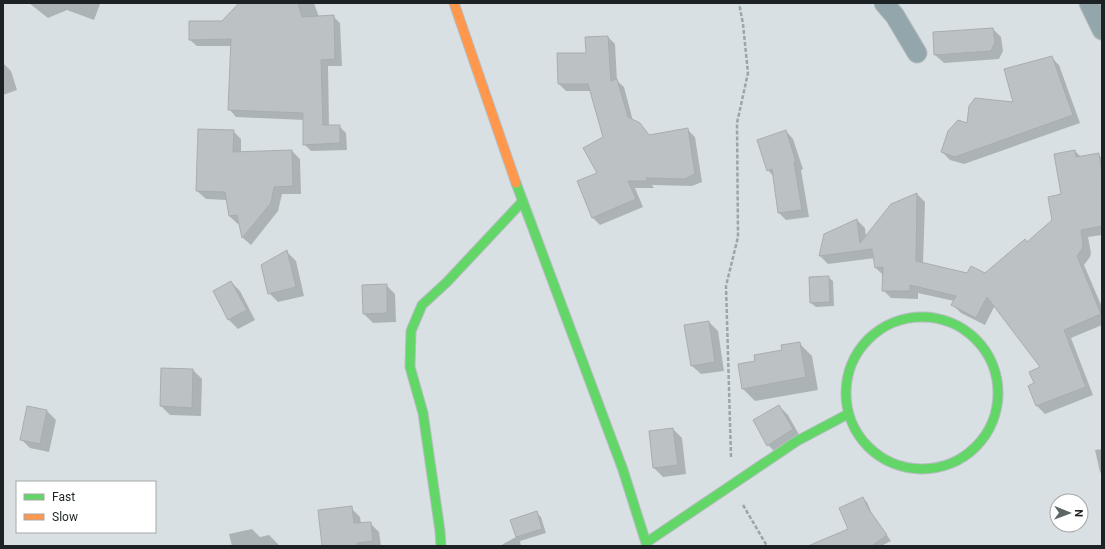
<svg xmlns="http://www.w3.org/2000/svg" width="1105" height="549" font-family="Roboto,sans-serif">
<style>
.shadow{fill:#0003}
.building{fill:#bcc2c4;stroke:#a8aeb0}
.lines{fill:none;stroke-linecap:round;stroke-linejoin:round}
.street-casing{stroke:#b7bdc0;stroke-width:21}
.fast-casing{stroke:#b7bdc0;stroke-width:11}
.slow-casing{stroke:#b7bdc0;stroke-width:11}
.path{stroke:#99a6aa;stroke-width:2.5;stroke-dasharray:4 2;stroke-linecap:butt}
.street{stroke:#93a6ac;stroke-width:19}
.fast{stroke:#63d668;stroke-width:9}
.slow{stroke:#ff974d;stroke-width:9}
</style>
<rect width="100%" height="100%" fill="#d8e0e3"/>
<!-- shadow -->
<g class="shadow">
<polygon points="29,3 99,3 100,4 94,20 67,10 48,18"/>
<polygon points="240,3 314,3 319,17 333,16 340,23 342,66 328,66 329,126 339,126 346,133 347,150 311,151 304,144 304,120 236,117 230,110 232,46 197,46 190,40 222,22"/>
<polygon points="993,29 1001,37 1003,51 999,59 944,63 935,55"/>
<polygon points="608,37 615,44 617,81 624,87 633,121 639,124 650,136 688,130 695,137 702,182 692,186 652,185 654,188 635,188 643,207 600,225 592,217 604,137 591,91 566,91 559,84 587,54"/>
<polygon points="1051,57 1059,65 1080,123 964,164 950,160 942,152 1014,103"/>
<polygon points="3,63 11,71 17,90 3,95"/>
<polygon points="233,131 241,139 241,153 292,151 300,159 301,194 282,194 278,211 251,245 243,238 240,223 238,224 229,216 227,200 206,199 197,191"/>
<polygon points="786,131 793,139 803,169 801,170 809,217 786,220 779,213 774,177 768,170"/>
<polygon points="1075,151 1081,157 1098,154 1102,158 1102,235 1088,237 1091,253 1090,257 1084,265 1102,307 1102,325 1071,338 1093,395 1045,414 1037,406 1029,386 1035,384 1042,368 995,305 985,325 961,313 953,305 954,301 918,293 918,299 891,298 883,290 883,275 876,268 875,258 828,264 820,256 857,220 865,228 866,237 917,194 925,202 923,264 968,274 985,274 1027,243 1053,220 1062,195"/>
<polygon points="287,252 296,261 304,296 278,302 269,293"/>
<polygon points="828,277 833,281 834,306 816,307 811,303"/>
<polygon points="231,282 240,291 255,320 238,329 229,320 214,292"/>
<polygon points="386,285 395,294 396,322 373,323 364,314"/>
<polygon points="709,322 718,331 724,371 701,374 691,365"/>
<polygon points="799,343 812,356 818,390 755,401 742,388 756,362"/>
<polygon points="193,370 202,379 201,416 170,415 161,406"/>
<polygon points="779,406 788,415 801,438 777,454 768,445 754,420"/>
<polygon points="47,411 56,420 49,452 30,448 21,439"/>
<polygon points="673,429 682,438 686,474 663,477 654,468"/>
<polygon points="1102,449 1102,474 1100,472 1095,450"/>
<polygon points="862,498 867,502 872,514 891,541 881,546 830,546 850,529"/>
<polygon points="351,508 360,517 361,524 370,523 379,532 381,546 323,546"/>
<polygon points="536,512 541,517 546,533 520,541 521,546 501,546 503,544 516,537"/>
<polygon points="252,529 260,537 269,535 278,544 279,546 232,546 229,534"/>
</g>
<!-- building -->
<g class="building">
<polygon points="239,3 298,3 302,17 334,15 335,59 321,60 323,125 340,125 340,143 303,145 303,113 228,110 231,39 189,40 189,21 222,21"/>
<polygon points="993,28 995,42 991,51 934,55 933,32"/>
<polygon points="608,36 611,81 617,79 628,117 640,123 649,135 688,128 695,174 685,179 646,178 648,181 628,181 636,199 592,218 577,181 597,173 583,148 603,137 588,84 558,84 557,53 586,53 585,37"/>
<polygon points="1052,56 1073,115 955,157 941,152 948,131 958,120 967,123 969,106 975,98 1013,102 1004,69"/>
<polygon points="198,129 234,130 233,152 292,150 293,186 274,187 271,203 242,238 237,215 229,216 225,192 196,191"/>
<polygon points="786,130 796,162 794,162 802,210 778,213 772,169 767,171 757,140"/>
<polygon points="1075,150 1076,157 1099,153 1102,174 1102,226 1081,230 1083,245 1082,249 1077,256 1101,314 1064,330 1086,387 1036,406 1028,386 1034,383 1029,372 1040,367 987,297 976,318 951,305 956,296 910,285 910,291 882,291 883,267 875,268 872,249 819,256 824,234 857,219 860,243 891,204 917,193 916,261 967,273 971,266 985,273 1025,239 1027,242 1052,220 1048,197 1061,194 1054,154"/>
<polygon points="287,250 296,287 268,294 261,265"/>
<polygon points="829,276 830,302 810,303 809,277"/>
<polygon points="231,281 247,310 228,320 213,291"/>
<polygon points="387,284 387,313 363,314 362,285"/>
<polygon points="709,321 715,362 691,366 684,325"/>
<polygon points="800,342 806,377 742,389 738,364 755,361 754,355 782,350 781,345"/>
<polygon points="161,368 193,369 192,408 160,406"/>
<polygon points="779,405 793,429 767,446 753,420"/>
<polygon points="27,406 47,410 40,444 20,440"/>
<polygon points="673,428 678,465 653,468 649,431"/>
<polygon points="863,497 868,508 887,535 872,546 808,546 848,529 839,508"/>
<polygon points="352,506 354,523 371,522 373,541 357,543 358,546 322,546 318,510"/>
<polygon points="537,511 542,529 516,537 510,520"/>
</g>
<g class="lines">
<!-- street casing -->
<g class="street-casing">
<g id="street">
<polyline points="884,3 895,16 917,53"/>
<polyline points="1089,3 1102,30"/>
</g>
</g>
<!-- fast casing -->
<g class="fast-casing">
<g id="fast">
<polyline points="516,183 623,470 647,546"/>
<circle cx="922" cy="393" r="76"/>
<polyline points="647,542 797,441 848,414"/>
<polyline points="441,546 440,531 423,413 410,367 411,331 422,305 447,282 522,202"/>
</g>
</g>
<!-- slow casing -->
<g class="slow-casing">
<polyline id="slow" points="454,3 516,183"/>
</g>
<!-- path -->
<g class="path">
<polyline points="731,457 726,286 738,237 737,123 748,73 743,24 739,3"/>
<polyline points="743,505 767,546"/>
</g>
<!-- street -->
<use href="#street" class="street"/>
<!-- fast -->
<use href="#fast" class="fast"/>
<!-- slow -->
<use href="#slow" class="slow"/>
</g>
<!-- border -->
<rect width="1105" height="549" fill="none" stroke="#1d2324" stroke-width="8"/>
<!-- legend -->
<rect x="16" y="481" width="140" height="52" fill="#ffffff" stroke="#a5a7a7"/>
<rect x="24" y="494" width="20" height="6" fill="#63d668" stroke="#a5a7a7"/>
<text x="52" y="501" font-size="12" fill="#1d2324">Fast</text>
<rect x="24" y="514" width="20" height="6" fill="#ff974d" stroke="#a5a7a7"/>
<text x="52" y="521" font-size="12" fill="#1d2324">Slow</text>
<!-- north arrow -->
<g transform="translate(1069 513) rotate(91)"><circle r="19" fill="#ffffff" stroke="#a5a7a7"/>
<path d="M0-3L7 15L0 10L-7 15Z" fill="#5e6567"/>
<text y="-6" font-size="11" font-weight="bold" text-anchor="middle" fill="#1d2324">N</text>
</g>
</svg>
